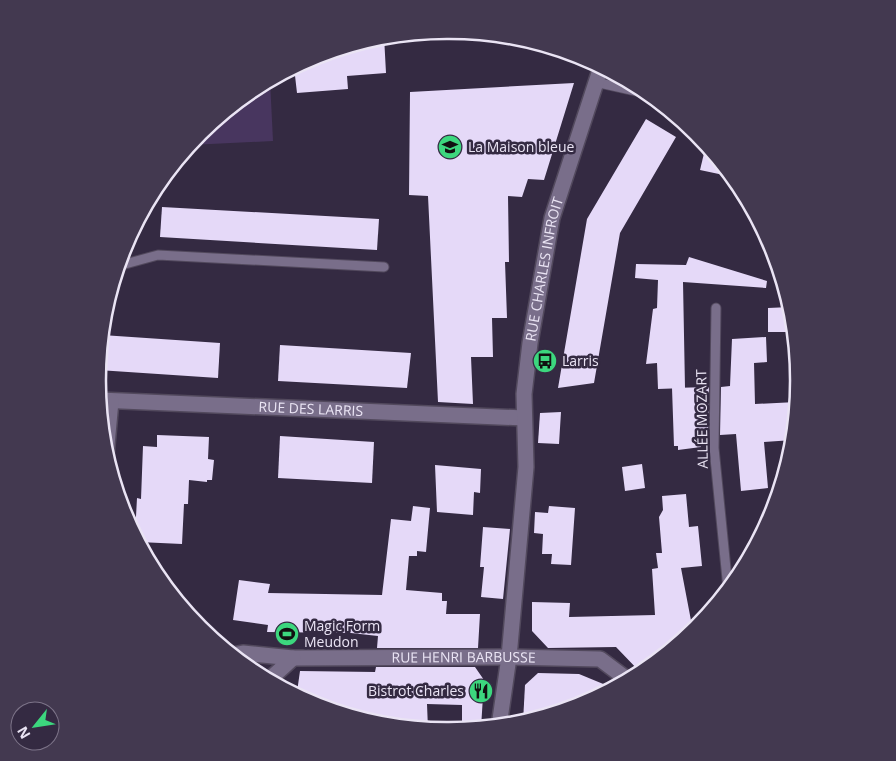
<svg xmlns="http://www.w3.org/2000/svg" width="896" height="761" font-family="'Open Sans',sans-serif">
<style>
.green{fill:#48365f}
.building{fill:#e5d9f8}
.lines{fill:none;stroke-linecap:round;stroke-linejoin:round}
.lane-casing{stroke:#52495d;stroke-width:11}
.street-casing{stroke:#52495d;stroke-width:18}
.lane{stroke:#796e8a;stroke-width:9}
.street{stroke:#796e8a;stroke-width:15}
.labels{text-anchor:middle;stroke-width:5;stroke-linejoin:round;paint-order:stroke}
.poi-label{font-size:14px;fill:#eae4f4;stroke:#342a42;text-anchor:start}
.street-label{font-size:14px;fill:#eae4f4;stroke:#342a42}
.rim{fill:none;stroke:#eae4f4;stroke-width:2.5}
</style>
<rect width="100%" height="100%" fill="#342a42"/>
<!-- green -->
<path class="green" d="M270 80 273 141 190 145C210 120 242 95 270 80Z"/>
<!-- building -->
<g class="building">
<polygon points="384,36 386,73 347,76 348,89 297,93 294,67 314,57"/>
<polygon points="574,83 544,180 528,179 522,197 508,196 509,262 505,262 507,318 492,318 493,357 471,357 473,404 438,402 428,196 409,195 410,92"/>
<polygon points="646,119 676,137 620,233 594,383 558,388 587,219"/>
<polygon points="706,145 718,159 733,177 700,170"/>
<polygon points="162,207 379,219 377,250 160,237"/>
<polygon points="689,257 767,281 766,288 683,282 685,388 658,389 657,363 646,364 653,309 657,308 658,280 635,278 636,264 686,265"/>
<polygon points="790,307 792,332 768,332 768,308"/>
<polygon points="102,335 220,343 218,378 98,370"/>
<polygon points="766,337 767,362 754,363 755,404 796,402 793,440 764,442 768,488 741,491 736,434 720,435 721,387 730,386 732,339"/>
<polygon points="280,345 411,353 407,388 278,381"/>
<polygon points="709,387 708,436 700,436 701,447 678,450 678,446 674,446 672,388"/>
<polygon points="561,412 559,444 538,443 540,413"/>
<polygon points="157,435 209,437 208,459 214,460 212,480 207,480 207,482 189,480 188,504 184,504 182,544 139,542 135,535 137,498 141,499 143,446 157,447"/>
<polygon points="280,436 374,442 372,483 278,478"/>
<polygon points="642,464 645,488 625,491 622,467"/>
<polygon points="435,465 481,469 480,493 474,492 473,515 437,512"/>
<polygon points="686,494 689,527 698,526 702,566 681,568 693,631 641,673 616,647 548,648 532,631 532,602 570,603 569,617 655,615 652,569 658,568 656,553 662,553 659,517 663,510 662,496"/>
<polygon points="413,506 430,508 426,552 417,551 417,556 409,556 406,590 442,593 442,601 447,601 446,614 480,614 478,648 377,648 378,636 351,633 267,632 268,625 233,620 239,580 270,584 268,593 382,595 391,519 411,521"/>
<polygon points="549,506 575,508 571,565 551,564 552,554 542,554 543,534 534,533 535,512 548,513"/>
<polygon points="483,527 510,529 503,599 481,597 484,567 480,567"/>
<polygon points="376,667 475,667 484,680 481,728 462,730 462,705 427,704 428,729 379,724 340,712 297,692 300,671 375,672"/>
<polygon points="538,673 579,674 613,688 582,704 523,722 525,685"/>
</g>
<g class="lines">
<!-- lane casing -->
<g class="lane-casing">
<g id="lane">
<polyline points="595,82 649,94"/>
<polyline points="118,266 158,255 384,267"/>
<polyline points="716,308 714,448 728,589"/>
</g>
</g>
<!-- street casing -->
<g class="street-casing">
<g id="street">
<path id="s1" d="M99 400 524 418"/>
<polyline points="106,456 111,401"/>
<path id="s2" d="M233 655 243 653 293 658 509 657 600 659 628 680"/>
<polyline points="269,680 293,658"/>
<path id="s3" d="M499 726 509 657 526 467 524 394 530 343 552 218 601 67"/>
</g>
</g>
<!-- lane -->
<use href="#lane" class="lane"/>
<!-- street -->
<use href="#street" class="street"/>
</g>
<!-- icons -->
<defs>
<g id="school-disc" transform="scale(1.25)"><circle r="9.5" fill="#3cd77e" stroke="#342a42"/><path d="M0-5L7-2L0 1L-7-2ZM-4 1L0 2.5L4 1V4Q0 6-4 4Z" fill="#111"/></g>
<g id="bus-disc" transform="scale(1.25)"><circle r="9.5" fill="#3cd77e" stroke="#342a42"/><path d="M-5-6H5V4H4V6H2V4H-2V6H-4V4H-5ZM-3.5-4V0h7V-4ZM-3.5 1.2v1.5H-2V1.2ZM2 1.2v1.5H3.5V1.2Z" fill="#111"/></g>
<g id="stadium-disc" transform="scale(1.25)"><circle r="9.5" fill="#3cd77e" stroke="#342a42"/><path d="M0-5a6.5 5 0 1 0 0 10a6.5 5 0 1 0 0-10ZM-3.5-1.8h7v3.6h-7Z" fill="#111"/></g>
<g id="restaurant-disc" transform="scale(1.25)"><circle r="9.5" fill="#3cd77e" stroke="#342a42"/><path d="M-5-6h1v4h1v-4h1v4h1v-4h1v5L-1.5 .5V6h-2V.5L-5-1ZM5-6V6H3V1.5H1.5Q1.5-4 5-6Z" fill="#111"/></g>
</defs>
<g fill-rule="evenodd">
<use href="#school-disc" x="450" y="147"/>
<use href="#bus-disc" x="545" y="361"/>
<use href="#stadium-disc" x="287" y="634"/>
<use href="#restaurant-disc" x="481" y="691"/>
</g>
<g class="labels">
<!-- poi labels -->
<g class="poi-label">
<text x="468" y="152">La Maison bleue</text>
<text x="562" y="366">Larris</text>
<text x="304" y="631">Magic Form<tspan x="304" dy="16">Meudon</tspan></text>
<text x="464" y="696" text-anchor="end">Bistrot Charles</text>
</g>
<!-- street labels -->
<g class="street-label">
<text dy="5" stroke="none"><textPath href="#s3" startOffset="460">RUE CHARLES INFROIT</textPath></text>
<text dy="5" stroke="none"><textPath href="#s1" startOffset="212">RUE DES LARRIS</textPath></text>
<text transform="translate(702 419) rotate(-91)" y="5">ALLÉE MOZART</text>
<text dy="5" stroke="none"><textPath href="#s2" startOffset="231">RUE HENRI BARBUSSE</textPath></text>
</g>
</g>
<!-- crop -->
<path d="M0 0H896V761H0ZM447 39H449A341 341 0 0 1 790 380V381A341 341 0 0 1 449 722H447A341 341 0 0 1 106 381V380A341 341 0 0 1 447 39Z" fill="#433950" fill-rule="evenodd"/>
<path class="rim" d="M447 39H449A341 341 0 0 1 790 380V381A341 341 0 0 1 449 722H447A341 341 0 0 1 106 381V380A341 341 0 0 1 447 39Z"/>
<!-- north arrow -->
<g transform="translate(35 726) rotate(240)"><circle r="24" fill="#342a42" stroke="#7d7489"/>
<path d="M0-4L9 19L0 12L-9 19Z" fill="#3cd77e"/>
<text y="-8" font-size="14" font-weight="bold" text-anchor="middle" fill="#eae4f4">N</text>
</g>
</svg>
